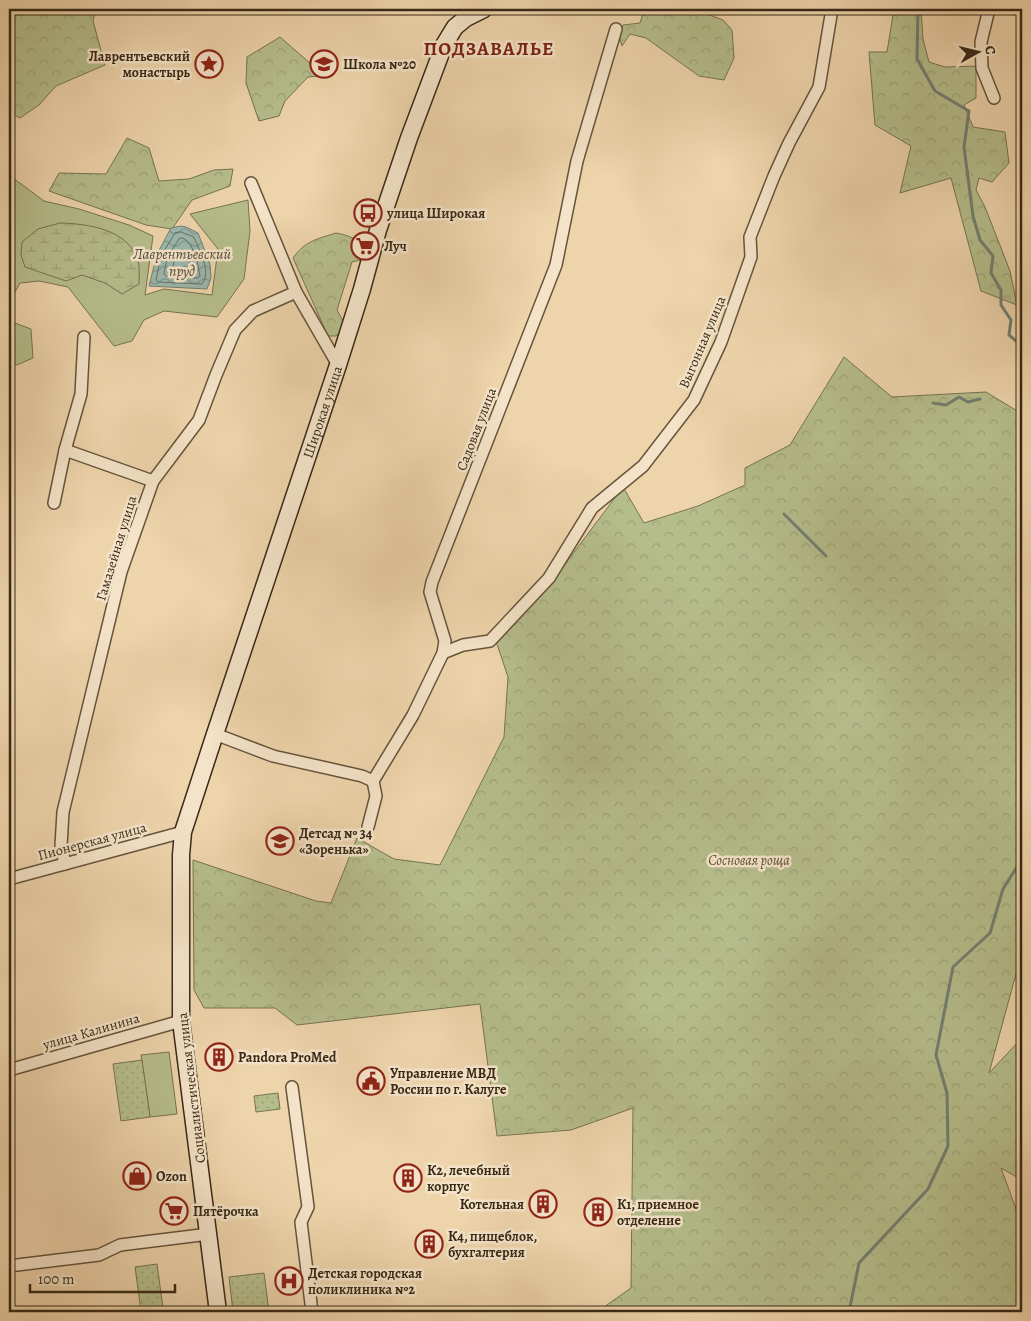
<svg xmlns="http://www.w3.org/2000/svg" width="1031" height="1321" font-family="Alegreya,serif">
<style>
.grass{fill:#b5bd8b;stroke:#767351}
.forest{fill:url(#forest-crowns);stroke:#767351}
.wetland{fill:url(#wetland-marsh);stroke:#767351}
.park{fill:url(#park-dots);stroke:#767351}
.water{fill:url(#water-waves);stroke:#737f72}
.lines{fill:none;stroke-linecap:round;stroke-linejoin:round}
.shore{stroke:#697062;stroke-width:1}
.stream{stroke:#737f72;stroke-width:3}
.street-casing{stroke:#66543c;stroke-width:14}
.secondary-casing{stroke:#382917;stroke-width:19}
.street{stroke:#f4e3c8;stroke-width:11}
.secondary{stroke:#f4e3c8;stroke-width:16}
.labels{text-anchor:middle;stroke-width:5;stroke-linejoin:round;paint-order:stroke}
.poi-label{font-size:14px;font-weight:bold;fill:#382917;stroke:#f4e3c8;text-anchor:start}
.street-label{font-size:14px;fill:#382917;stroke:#f4e3c8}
.park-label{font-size:14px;font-style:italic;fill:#574e34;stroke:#f4e3c8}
.water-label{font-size:15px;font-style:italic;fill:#504d3d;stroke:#f4e3c8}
.district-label{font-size:19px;font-weight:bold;letter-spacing:1px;fill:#7a1f14;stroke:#f4e3c8}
</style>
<defs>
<pattern id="forest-crowns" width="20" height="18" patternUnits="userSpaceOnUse" patternTransform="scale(1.25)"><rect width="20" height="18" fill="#b5bd8b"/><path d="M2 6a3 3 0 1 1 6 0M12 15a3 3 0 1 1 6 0" fill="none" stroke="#9ca277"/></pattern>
<pattern id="wetland-marsh" width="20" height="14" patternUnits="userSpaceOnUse" patternTransform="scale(1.25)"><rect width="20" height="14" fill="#b5bd8b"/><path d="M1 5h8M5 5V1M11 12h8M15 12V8" fill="none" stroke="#9ca277"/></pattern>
<pattern id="park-dots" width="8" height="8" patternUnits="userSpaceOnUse" patternTransform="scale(1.25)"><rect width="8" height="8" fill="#b5bd8b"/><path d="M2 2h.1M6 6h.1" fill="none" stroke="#9ca277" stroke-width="1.8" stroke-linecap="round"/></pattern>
<pattern id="water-waves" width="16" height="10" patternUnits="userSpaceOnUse" patternTransform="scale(1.25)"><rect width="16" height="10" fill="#9ab8ae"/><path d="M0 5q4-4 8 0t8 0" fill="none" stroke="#7f968d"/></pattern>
</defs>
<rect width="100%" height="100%" fill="#eed4ab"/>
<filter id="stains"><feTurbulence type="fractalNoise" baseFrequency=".004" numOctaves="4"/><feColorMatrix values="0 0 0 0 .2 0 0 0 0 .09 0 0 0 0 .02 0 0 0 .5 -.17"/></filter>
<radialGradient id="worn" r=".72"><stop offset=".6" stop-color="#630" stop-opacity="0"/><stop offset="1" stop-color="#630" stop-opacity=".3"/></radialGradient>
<!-- grass -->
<g class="grass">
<polygon points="9,175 44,201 79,209 129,225 153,236 145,295 164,289 212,295 218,249 190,214 248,200 250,231 244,279 217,317 164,311 144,320 132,341 114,346 68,287 39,281 20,283 11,299 12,322 31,329 33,358 17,365 9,361"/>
<polygon points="169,1052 177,1114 150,1117 141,1055"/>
</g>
<!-- forest -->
<g class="forest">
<polygon points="9,9 96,9 93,21 105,65 56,86 39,105 20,118 9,112"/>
<polygon points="642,9 694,9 723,20 732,30 734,58 724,80 699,76 646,38 630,34 622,46 619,37 623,25 640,23 644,10"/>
<polygon points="894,9 921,9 923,39 929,62 945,67 976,66 976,98 964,105 973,127 1005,132 1009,163 992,182 979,178 976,190 985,207 1010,271 1017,305 981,291 951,178 900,193 911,146 875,125 869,52 887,52"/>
<polygon points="280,37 319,71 318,76 308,77 285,101 279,116 259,121 246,83 247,57"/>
<polygon points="127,138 149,148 159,181 189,179 214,170 233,169 230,186 192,200 172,229 146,225 49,191 59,173 106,174"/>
<path d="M336 233C351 236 367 241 364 259L352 262 337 310 344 323 342 332 336 336H328L293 258C305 241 317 239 336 233Z"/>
<polygon points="844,357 892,397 986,392 1022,414 1022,952 989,1073 1022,1038 1022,1180 1001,1168 1022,1225 1022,1312 597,1312 631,1288 633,1108 571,1130 497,1136 480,1004 297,1025 275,1008 204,1008 194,990 193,860 316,901 331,903 357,838 394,859 440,865 504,737 508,677 496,641 554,579 623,487 644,523 698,506 745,485 745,468 790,445"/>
</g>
<!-- wetland -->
<path class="wetland" d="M60 223C89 224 127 229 138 260 140 267 139 276 139 284L122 294 105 283 82 275 66 281 25 267 21 255 22 242 38 229Z"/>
<!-- park -->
<g class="park">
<polygon points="142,1060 150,1117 121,1121 113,1064"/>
<polygon points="278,1093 280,1109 256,1112 254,1096"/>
<polygon points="157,1264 163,1308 141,1311 135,1267"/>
<polygon points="264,1273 269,1312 233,1312 229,1277"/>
</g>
<!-- water -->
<polygon class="water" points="181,226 186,227 198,233 210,264 211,278 207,289 149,286 157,254 171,228"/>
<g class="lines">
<!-- shore -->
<g class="shore">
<path d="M181 232 194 237C199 251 212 271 202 284L158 282 156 280 161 256 175 233Z"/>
<path d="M183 238C194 243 198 264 200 276L198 278 166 276 164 274 167 258 179 239Z"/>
<polygon points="182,250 185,251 191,267 189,270 175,269 173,267 174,261"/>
</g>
<!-- stream -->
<g class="stream">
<polyline points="918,9 917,59 935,91 969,111 964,147 973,216 980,240 993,256 991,273 1001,290 1001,305 1011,320 1009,335 1022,346"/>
<polyline points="933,403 946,405 959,397 968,402 980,399"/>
<polyline points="784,514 826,556"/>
<polyline points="849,1312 859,1263 928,1189 948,1146 947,1093 936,1055 953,967 990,933 1003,889 1022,859"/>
</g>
<!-- street casing -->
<g class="street-casing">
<g id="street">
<polyline points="989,9 981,42 982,68 994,98"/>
<polyline points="251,183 296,292 338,365"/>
<polyline points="65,450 153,481"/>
<polyline points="54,503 65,450 81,394 84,337"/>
<polyline points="443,653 463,645 490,641 549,578 592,508 643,466 694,400 721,342 751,257 750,237 774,176 789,143 819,87 832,9"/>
<polyline points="215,734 273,756 362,776 373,781"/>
<polyline points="368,827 376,796 373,781 413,715 443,653 445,641 430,592 432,582 556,265 577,161 616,29"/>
<polyline points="65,864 61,846 63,812 121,572 153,481 199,420 216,375 235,330 253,311 296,292"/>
<polyline points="9,879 183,832"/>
<polyline points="9,1070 181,1021"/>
<polyline points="292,1087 308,1207 301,1222 312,1312"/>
<polyline points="9,1266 99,1255 120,1245 209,1234"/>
</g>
</g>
<!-- secondary casing -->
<g class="secondary-casing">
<g id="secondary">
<path id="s1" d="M218 1312 181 1021V855L183 832 215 734 338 365 362 289 378 230 409 138 444 45 455 27 466 18 484 9"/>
</g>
</g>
<!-- street -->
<use href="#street" class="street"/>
<!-- secondary -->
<use href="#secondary" class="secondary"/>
</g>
<!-- icons -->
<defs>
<g id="sight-ring" transform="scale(1.4375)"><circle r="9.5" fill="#f4e3c8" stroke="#8f2418" stroke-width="1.5"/><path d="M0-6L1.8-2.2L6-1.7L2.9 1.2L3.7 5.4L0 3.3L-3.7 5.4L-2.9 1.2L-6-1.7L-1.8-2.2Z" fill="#8f2418"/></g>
<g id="school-ring" transform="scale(1.4375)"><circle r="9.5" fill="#f4e3c8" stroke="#8f2418" stroke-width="1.5"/><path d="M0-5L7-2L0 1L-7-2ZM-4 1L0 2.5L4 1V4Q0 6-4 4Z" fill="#8f2418"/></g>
<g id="bus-ring" transform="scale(1.4375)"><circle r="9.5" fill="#f4e3c8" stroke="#8f2418" stroke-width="1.5"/><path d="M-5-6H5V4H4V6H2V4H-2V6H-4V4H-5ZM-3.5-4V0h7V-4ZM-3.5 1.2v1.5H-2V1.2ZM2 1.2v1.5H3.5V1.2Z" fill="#8f2418"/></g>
<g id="supermarket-ring" transform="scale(1.4375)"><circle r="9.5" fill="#f4e3c8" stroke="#8f2418" stroke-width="1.5"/><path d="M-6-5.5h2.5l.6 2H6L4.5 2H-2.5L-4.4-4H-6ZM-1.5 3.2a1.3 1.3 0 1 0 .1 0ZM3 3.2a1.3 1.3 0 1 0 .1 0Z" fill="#8f2418"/></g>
<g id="building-ring" transform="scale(1.4375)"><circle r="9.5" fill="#f4e3c8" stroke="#8f2418" stroke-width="1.5"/><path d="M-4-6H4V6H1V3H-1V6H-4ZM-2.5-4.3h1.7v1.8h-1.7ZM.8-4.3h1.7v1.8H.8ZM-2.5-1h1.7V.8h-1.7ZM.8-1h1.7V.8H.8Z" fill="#8f2418"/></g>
<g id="civic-ring" transform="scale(1.4375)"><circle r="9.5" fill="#f4e3c8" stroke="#8f2418" stroke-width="1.5"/><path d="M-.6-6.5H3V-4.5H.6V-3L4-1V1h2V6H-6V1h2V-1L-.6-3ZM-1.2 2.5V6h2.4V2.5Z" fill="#8f2418"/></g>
<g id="shop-ring" transform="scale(1.4375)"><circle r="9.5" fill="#f4e3c8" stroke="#8f2418" stroke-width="1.5"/><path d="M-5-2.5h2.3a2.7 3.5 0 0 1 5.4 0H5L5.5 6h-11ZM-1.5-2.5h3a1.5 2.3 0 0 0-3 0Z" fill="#8f2418"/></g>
<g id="hospital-ring" transform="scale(1.4375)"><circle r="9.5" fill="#f4e3c8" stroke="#8f2418" stroke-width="1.5"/><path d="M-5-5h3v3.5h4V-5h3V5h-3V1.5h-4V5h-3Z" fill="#8f2418"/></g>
</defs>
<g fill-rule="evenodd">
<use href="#sight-ring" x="209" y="64"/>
<use href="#school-ring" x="324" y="64"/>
<use href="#bus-ring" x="368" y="213"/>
<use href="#supermarket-ring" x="365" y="246"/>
<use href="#school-ring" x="280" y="841"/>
<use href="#building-ring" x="219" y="1057"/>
<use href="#civic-ring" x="371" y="1081"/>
<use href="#shop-ring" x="137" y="1176"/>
<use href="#building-ring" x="408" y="1178"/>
<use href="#building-ring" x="543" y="1204"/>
<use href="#supermarket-ring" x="174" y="1211"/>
<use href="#building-ring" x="598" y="1212"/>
<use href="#building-ring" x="429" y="1244"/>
<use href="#hospital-ring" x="289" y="1281"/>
</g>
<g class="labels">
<!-- poi labels -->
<g class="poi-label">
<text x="190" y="61" text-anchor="end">Лаврентьевский<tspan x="190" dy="16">монастырь</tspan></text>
<text x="343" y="69">Школа №20</text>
<text x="387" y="218">улица Широкая</text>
<text x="384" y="251">Луч</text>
<text x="299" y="838">Детсад № 34<tspan x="299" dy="16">«Зоренька»</tspan></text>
<text x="238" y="1062">Pandora ProMed</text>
<text x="390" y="1078">Управление МВД<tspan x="390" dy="16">России по г. Калуге</tspan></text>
<text x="427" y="1175">К2, лечебный<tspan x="427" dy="16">корпус</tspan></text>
<text x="156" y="1181">Ozon</text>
<text x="524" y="1209" text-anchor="end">Котельная</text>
<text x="617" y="1209">К1, приемное<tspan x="617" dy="16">отделение</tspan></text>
<text x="193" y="1216">Пятёрочка</text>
<text x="448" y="1241">К4, пищеблок,<tspan x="448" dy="16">бухгалтерия</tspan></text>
<text x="308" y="1278">Детская городская<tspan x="308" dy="16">поликлиника №2</tspan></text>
</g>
<!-- street labels -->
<g class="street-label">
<text transform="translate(702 342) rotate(-67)" y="5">Выгонная улица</text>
<text dy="5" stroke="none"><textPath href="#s1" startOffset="925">Широкая улица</textPath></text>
<text transform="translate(476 429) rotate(-69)" y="5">Садовая улица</text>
<text transform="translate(116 548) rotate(-73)" y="5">Гамазейная улица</text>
<text transform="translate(92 841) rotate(-15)" y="5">Пионерская улица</text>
<text transform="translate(91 1031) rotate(-16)" y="5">улица Калинина</text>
<text transform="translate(191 1088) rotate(-97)" y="5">Социалистическая улица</text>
</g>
<!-- park labels -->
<g class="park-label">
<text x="749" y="865">Сосновая роща</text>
</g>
<!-- water labels -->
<g class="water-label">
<text x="182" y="259">Лаврентьевский<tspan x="182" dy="17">пруд</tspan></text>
</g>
<!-- district labels -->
<g class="district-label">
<text x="489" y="55">ПОДЗАВАЛЬЕ</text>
</g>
</g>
<!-- margin -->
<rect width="1031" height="1321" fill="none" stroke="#eed4ab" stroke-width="30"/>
<rect x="10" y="10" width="1011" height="1301" fill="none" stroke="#382917" stroke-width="2.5"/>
<rect x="15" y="15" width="1001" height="1291" fill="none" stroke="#382917"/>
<!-- north arrow -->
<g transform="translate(978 52) rotate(82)" stroke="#f4e3c8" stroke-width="4" paint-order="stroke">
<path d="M0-4L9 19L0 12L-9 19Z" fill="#382917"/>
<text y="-8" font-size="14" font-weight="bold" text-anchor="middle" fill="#382917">С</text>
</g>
<!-- scale -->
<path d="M30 1284v8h145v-8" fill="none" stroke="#382917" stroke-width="2.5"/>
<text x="38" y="1284" font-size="15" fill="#382917" stroke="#f4e3c8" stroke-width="4" paint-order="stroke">100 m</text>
<rect width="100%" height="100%" filter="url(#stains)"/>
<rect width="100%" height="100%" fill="url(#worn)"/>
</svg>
